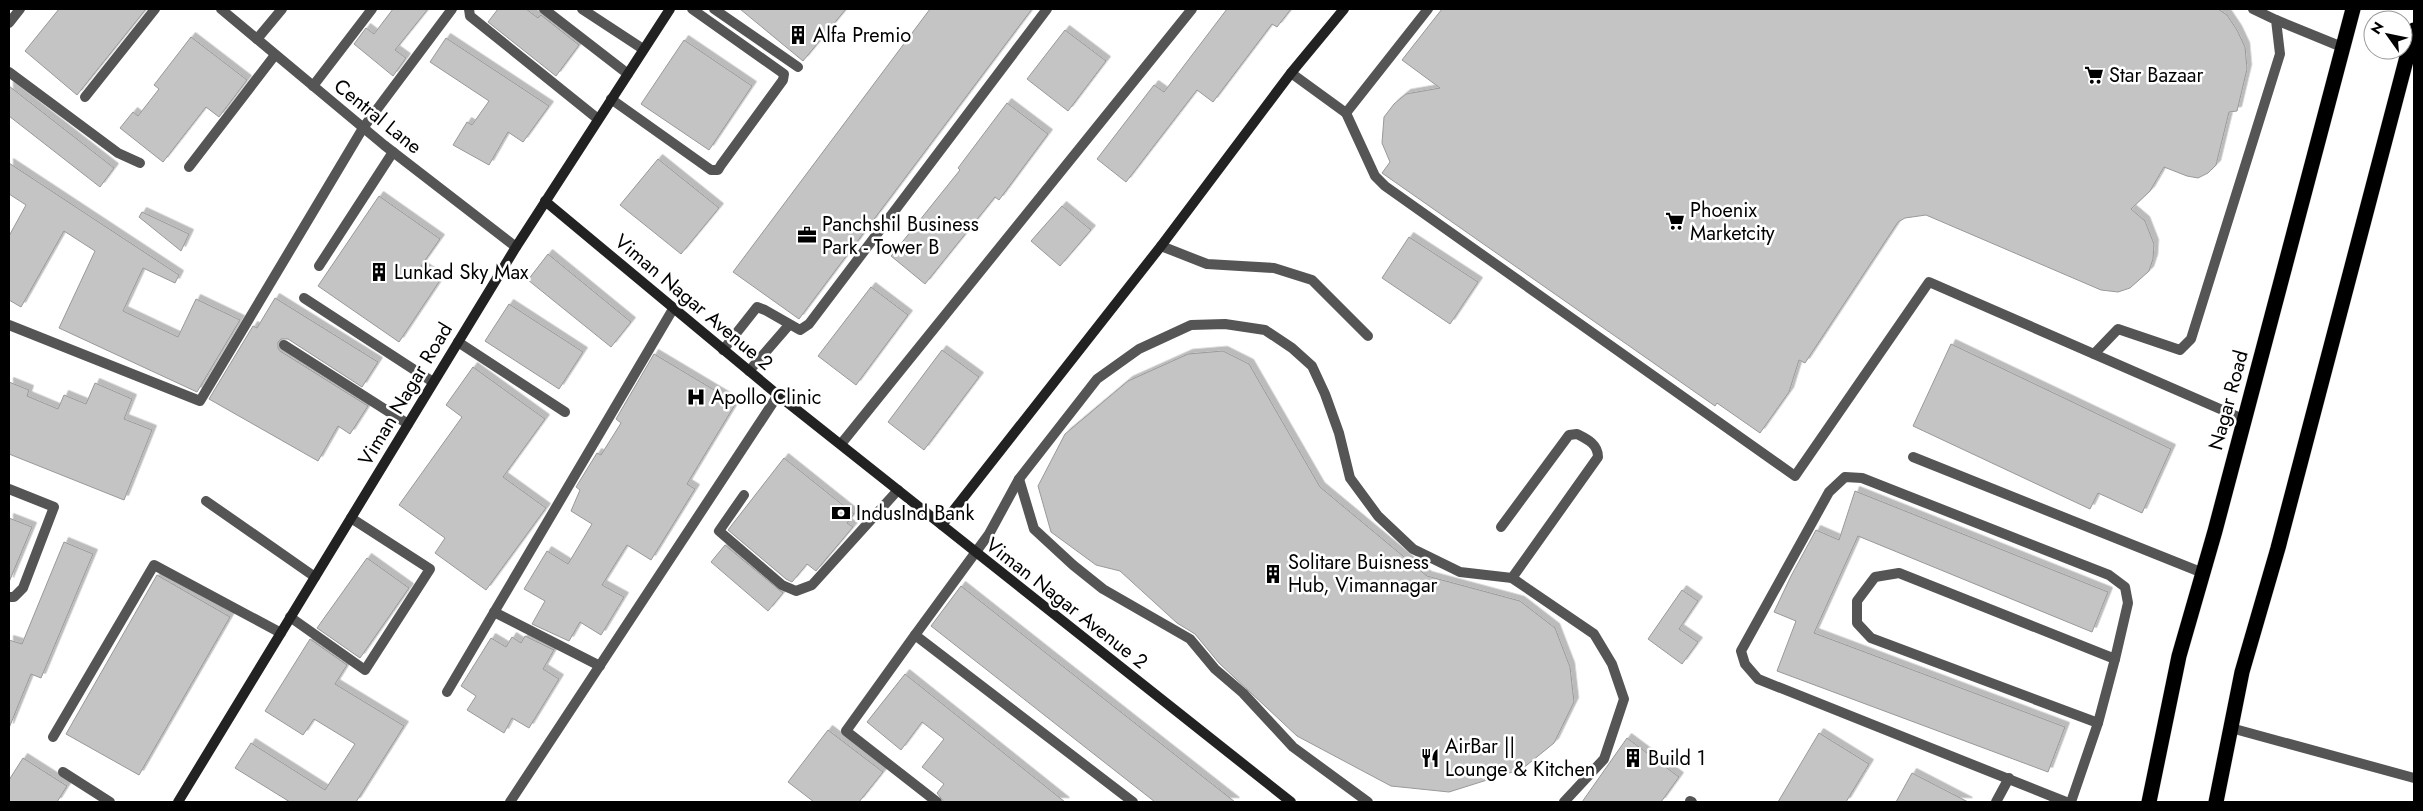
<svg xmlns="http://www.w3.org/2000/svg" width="2423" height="811" font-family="Jost,sans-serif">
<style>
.building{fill:#c4c4c4;stroke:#999;filter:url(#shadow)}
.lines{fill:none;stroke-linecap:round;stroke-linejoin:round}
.highway-casing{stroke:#dbdbdb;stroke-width:16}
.lane{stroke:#555;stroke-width:10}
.street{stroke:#555;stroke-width:10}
.secondary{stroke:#222;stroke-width:10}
.highway{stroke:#000;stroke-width:15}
.labels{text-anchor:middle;stroke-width:5;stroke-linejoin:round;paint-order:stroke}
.poi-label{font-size:20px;fill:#000;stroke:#fff;text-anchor:start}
.street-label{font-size:20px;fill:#000;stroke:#fff}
</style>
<defs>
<filter id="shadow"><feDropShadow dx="4.5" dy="-4.5" stdDeviation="0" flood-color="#0004"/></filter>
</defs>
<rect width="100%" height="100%" fill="#fff"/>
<!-- building -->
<g class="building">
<polygon points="59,9 146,9 77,95 25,51"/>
<polygon points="393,9 428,9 395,50 406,58 393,76 354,44 366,28 374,34"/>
<polygon points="498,9 526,9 538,18 541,15 579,45 556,76 488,22"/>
<polygon points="740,9 846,9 803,61"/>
<polygon points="930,9 1032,9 799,319 733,272"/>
<polygon points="1227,9 1291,9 1277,27 1272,24 1213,102 1197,90 1126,182 1097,159 1154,85 1164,92"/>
<polygon points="1442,9 2218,9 2227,15 2237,30 2245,47 2247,69 2237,111 2229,112 2216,165 2208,173 2198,178 2187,176 2164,167 2150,191 2131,209 2145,221 2154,244 2153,259 2149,271 2130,288 2118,292 2101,290 1926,215 1905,218 1898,222 1805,363 1799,360 1789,392 1760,433 1717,403 1715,406 1382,173 1390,162 1382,143 1384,117 1394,104 1406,94 1440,88 1402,60"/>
<polygon points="1065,30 1106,61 1068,111 1027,79"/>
<polygon points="191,37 247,80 219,117 206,107 163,162 120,128 133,112 138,116 159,89 154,85"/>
<polygon points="446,38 549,106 523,142 508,132 489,165 453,145 467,122 472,125 489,101 430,62"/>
<polygon points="684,40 752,86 709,150 641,104"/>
<polygon points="9,86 114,168 100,187 9,116"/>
<polygon points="1007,103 1048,134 999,200 995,197 925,284 891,256 960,170 958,168"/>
<polygon points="658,159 719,208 681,254 620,205"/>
<polygon points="9,163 179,275 175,283 143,268 123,311 178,337 196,299 240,320 197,392 59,328 95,251 64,231 21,307 9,300 9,236 26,205 9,194"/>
<polygon points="379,196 440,239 421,266 441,279 399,342 318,286"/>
<polygon points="1062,206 1091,230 1060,266 1031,241"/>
<polygon points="142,212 189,234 181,251 139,217"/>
<polygon points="1409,237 1478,282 1450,324 1382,278"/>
<polygon points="548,254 631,322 611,347 528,280"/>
<polygon points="871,287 908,315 856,385 818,356"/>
<polygon points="275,298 378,362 362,387 288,339 281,339 278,342 278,348 280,351 368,406 350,434 338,426 318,461 209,399 253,326 257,328"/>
<polygon points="509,304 583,352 559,389 485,341"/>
<polygon points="1951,344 2171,449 2142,513 2098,493 2090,509 1913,426"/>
<polygon points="942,350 979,377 924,450 888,422"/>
<polygon points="1223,351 1249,364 1320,487 1427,576 1520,601 1555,628 1570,667 1574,702 1554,743 1522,769 1449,792 1391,786 1297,736 1219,663 1195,634 1177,623 1120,571 1096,565 1051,532 1038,486 1065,434 1128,381 1188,354"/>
<polygon points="654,354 736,403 687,484 695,489 651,560 627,545 602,585 624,597 601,635 580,622 569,641 532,624 545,601 524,589 547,551 568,564 592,524 571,511 580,490 576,487 597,453 601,455 621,423 616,419"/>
<polygon points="473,367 545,419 503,477 546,508 486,590 435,553 445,538 399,505 462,417 446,405"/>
<polygon points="9,382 29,390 27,396 58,409 64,395 86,404 95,383 132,399 124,419 152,430 124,500 9,454"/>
<polygon points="784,458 854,514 847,523 853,527 816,571 807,564 792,582 786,579 728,530"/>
<polygon points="1855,491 2108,592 2092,632 1858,536 1814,633 2065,727 2048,772 1777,671 1796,621 1774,612 1791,576 1816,530 1839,540"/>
<polygon points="9,518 32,527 9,582"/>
<polygon points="64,542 93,554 41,678 31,674 9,728 9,640 22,644"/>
<polygon points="725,545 783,593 768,611 711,562"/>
<polygon points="367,558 409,588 360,658 317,628"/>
<polygon points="157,575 230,617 139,775 66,734"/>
<polygon points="961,586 1235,802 1155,802 931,626"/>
<polygon points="1682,590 1698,601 1679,629 1698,642 1682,664 1648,639"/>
<polygon points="525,636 554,650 543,669 559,679 529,728 512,718 504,733 467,710 476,696 461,686 491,638 506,647 512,637 521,643"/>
<polygon points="310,639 347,665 335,684 404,726 356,802 290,802 235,768 251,743 325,790 355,744 314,719 303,735 265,711"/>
<polygon points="905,674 1065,802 944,802 937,793 944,784 922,767 944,739 922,722 901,750 867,722"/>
<polygon points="828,730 883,772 859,802 814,802 788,782"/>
<polygon points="1819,733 1869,764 1846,802 1778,802"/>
<polygon points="1627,738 1679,777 1661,802 1582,802"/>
<polygon points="23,758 67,786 57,802 9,802 9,780"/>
<polygon points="1912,773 1968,802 1896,802"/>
</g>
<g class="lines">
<!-- highway casing -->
<g class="highway-casing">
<g id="highway">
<polyline points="2149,802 2179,656 2215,531 2353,9"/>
<polyline points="2216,802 2242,672 2278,548 2414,30"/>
</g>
</g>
<!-- lane -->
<g class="lane">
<polyline points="714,9 798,67"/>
<polyline points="2276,20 2342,47"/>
<polyline points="257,39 282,9"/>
<polyline points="9,72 118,153 140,163"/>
<polyline points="1291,73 1346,113 1375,176 1385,186 1795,476 1929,282 2243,419"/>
<polyline points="313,86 372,9"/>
<polyline points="85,97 155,9"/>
<polyline points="1346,113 1428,9"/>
<polyline points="363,128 452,9"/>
<polyline points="189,167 275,55"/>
<polyline points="1161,246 1207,264 1274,268 1312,280 1368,336"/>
<polyline points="319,266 393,152"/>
<polyline points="458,342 565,412"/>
<polyline points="284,345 408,424"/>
<polyline points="723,350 757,307 765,310 800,330 809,324 1047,9"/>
<polyline points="2094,354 2118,329 2180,350 2191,339 2280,54 2276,20 2253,9"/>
<polyline points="749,371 789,325"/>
<polyline points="1913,457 2203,573"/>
<polyline points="1019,479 1034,529 1073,565 1103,589 1190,639 1215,669 1243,693 1293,747 1368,802"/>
<polyline points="744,495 719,531 782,585 796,591 812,585 898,490"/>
<polyline points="206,501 315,577"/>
<path d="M1501 527 1569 435 1577 434C1587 439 1598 444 1598 457L1512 578"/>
<polyline points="494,612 600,666"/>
<polyline points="290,617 365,670 430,569 351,518"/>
<polyline points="915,635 846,731 937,802"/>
<polyline points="447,692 673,309"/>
<polyline points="2231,728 2414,778"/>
<polyline points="53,737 154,565 281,633"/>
<polyline points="63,772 110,802"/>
<polyline points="510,802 778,395"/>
<polyline points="1133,802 915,635 989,534 1019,479 1097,379 1139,349 1191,325 1225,324 1265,330 1292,348 1312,366 1325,394 1339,433 1350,478 1378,516 1413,549 1460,572 1512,578 1594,634 1612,664 1624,699 1604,759 1564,802"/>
</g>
<!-- street -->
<g class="street">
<polyline points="221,9 384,145 516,247"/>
<polyline points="469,9 470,16 598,119"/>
<polyline points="544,9 628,74"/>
<polyline points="582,9 643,49"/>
<polyline points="9,23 20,9"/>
<polyline points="611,99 711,170 718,170 721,165 783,80 784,74 692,9"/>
<polyline points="304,298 433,382"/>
<polyline points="9,325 200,401 363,128"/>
<polyline points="841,444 1192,9"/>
<polyline points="9,489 54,507 23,588 14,597 9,597"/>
<polyline points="2098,723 2115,659"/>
<polyline points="1690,801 1692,802"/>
<polyline points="1996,802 2009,778"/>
<polyline points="2066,802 1758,679 1745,664 1741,651 1829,492 1845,477 1862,478 2109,575 2125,587 2128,603 2115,659 1899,573 1875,577 1857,601 1857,623 1871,638 2098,723 2071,802"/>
</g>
<!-- secondary -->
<g class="secondary">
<polyline points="545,201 778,395 1291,802"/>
<polyline points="942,525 1161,246 1291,73 1344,9"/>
<polyline points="178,802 516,247 670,9"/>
</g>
<!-- highway -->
<use href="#highway" class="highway"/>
</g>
<!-- icons -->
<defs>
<g id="building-bare" transform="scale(1.5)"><path d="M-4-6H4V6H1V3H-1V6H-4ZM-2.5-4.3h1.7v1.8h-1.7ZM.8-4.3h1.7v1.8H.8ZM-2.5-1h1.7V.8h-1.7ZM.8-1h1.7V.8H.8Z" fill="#000" stroke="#fff" stroke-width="2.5" paint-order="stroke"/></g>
<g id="supermarket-bare" transform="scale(1.5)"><path d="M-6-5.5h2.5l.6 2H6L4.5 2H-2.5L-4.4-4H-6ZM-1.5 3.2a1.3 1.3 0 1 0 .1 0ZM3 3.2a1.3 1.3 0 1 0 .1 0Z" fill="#000" stroke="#fff" stroke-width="2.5" paint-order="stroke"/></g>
<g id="office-bare" transform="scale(1.5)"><path d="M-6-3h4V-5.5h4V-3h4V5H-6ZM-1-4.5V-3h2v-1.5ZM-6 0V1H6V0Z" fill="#000" stroke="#fff" stroke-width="2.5" paint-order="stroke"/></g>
<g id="hospital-bare" transform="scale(1.5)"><path d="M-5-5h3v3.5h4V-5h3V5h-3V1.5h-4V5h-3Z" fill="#000" stroke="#fff" stroke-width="2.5" paint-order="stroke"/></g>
<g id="bank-bare" transform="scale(1.5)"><path d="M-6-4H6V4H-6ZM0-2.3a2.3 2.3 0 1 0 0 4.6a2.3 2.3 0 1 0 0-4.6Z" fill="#000" stroke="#fff" stroke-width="2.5" paint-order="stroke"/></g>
<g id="restaurant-bare" transform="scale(1.5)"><path d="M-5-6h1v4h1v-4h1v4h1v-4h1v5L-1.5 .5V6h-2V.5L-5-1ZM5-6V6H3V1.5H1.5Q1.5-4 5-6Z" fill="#000" stroke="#fff" stroke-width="2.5" paint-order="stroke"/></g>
</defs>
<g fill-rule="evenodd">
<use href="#building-bare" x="798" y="35"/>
<use href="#supermarket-bare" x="2094" y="75"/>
<use href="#supermarket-bare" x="1675" y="221"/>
<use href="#office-bare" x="807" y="235"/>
<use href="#building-bare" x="379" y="272"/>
<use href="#hospital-bare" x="696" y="397"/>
<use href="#bank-bare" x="841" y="513"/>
<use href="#building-bare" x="1273" y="574"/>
<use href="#restaurant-bare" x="1430" y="758"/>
<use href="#building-bare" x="1633" y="758"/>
</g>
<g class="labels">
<!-- poi labels -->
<g class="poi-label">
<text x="813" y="42">Alfa Premio</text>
<text x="2109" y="82">Star Bazaar</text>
<text x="1690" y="217">Phoenix<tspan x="1690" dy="23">Marketcity</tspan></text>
<text x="822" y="231">Panchshil Business<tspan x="822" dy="23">Park - Tower B</tspan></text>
<text x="394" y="279">Lunkad Sky Max</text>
<text x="711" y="404">Apollo Clinic</text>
<text x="856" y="520">IndusInd Bank</text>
<text x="1288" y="569">Solitare Buisness<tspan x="1288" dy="23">Hub, Vimannagar</tspan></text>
<text x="1445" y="753">AirBar ||<tspan x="1445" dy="23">Lounge &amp; Kitchen</tspan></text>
<text x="1648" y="765">Build 1</text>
</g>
<!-- street labels -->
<g class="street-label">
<text transform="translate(378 116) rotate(39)" y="7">Central Lane</text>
<text transform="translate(694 302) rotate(40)" y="7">Viman Nagar Avenue 2</text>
<text transform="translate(405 394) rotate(-59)" y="7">Viman Nagar Road</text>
<text transform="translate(2228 400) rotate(-75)" y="7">Nagar Road</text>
<text transform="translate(1067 603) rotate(38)" y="7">Viman Nagar Avenue 2</text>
</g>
</g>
<!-- border -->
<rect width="2423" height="811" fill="none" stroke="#000000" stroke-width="20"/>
<!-- north arrow -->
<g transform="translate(2388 35) rotate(303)"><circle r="24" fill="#ffffff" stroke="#999999"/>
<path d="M0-4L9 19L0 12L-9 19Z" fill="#000000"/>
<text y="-8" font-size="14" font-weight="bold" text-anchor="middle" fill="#000000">N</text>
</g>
</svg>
